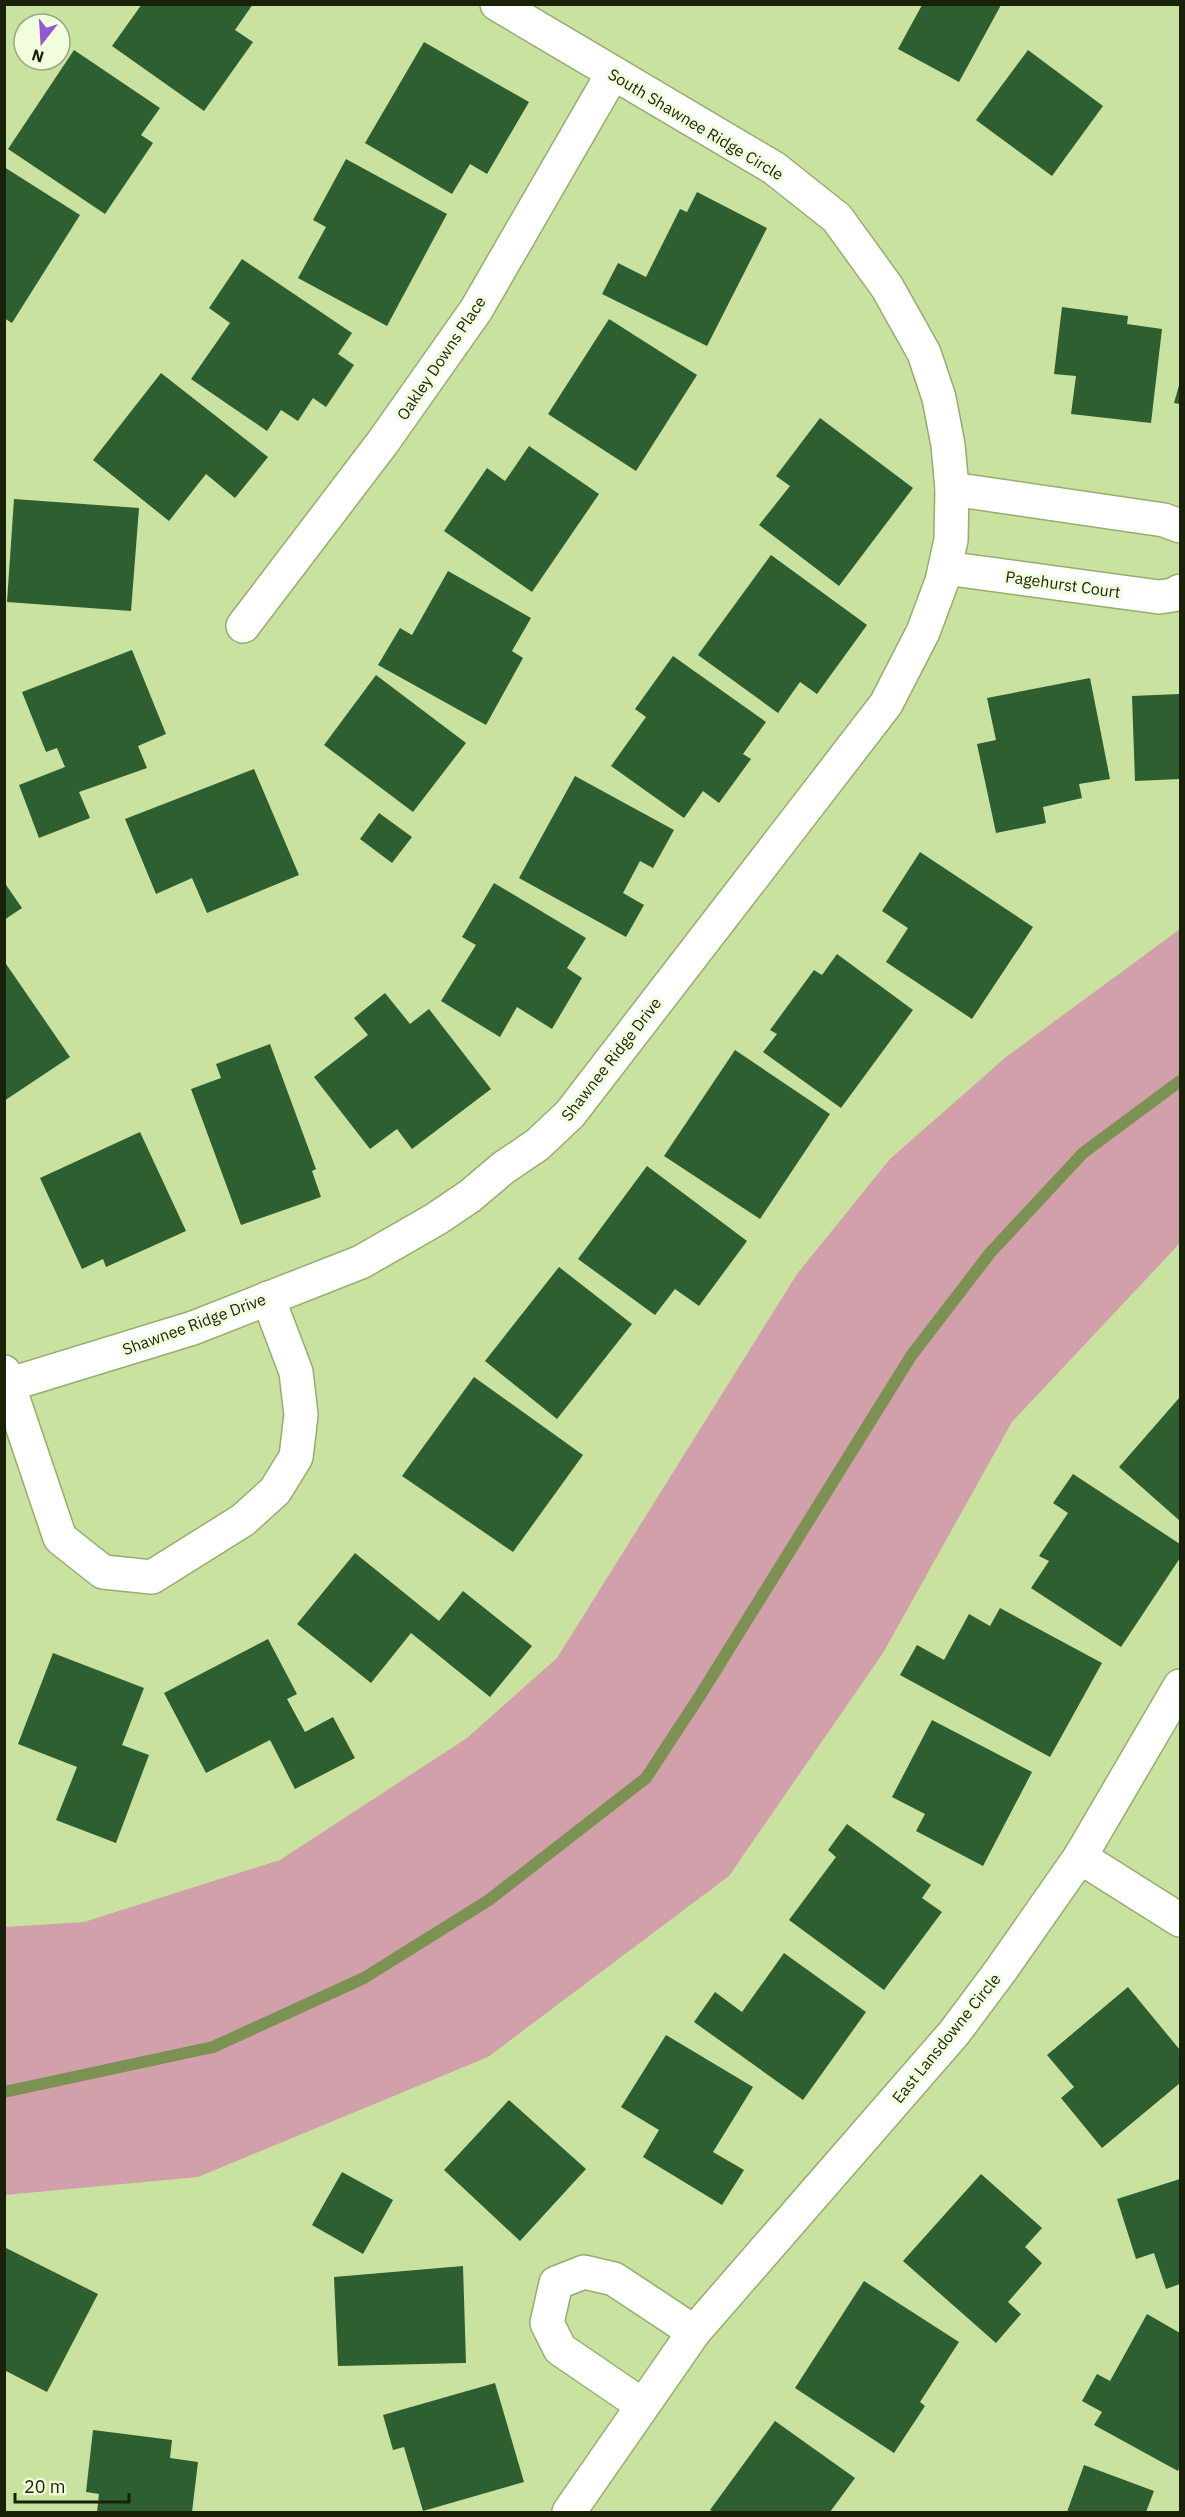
<svg xmlns="http://www.w3.org/2000/svg" width="1185" height="2517" font-family="'IBM Plex Sans',sans-serif">
<style>
.green{fill:#d1a0aa}
.lines{fill:none;stroke-linecap:round;stroke-linejoin:round}
.stream{stroke:#7b9252;stroke-width:12}
.building{fill:#2d5f30}
.street-casing{stroke:#96ad6d;stroke-width:36}
.street{stroke:#fff;stroke-width:33}
.labels{text-anchor:middle;stroke-width:6;stroke-linejoin:round;paint-order:stroke}
.street-label{font-size:16px;fill:#192208;stroke:#f1fedd}
</style>
<rect width="100%" height="100%" fill="#c9e2a0"/>
<!-- green -->
<polygon class="green" points="1180,929 1180,1243 1012,1422 883,1653 729,1876 488,2057 198,2177 5,2195 5,1927 84,1922 280,1860 467,1738 557,1658 797,1274 890,1159 1006,1057"/>
<g class="lines">
<!-- stream -->
<polyline class="stream" points="4,2092 213,2047 364,1978 489,1900 646,1778 701,1694 911,1356 990,1253 1083,1153 1180,1081"/>
</g>
<!-- building -->
<g class="building">
<polygon points="142,4 253,4 235,30 253,42 204,111 112,46"/>
<polygon points="922,5 1001,5 959,82 898,49"/>
<polygon points="424,42 529,102 487,174 470,164 452,194 365,143"/>
<polygon points="74,50 160,108 141,135 153,143 105,214 8,149"/>
<polygon points="1028,50 1103,106 1052,176 976,120"/>
<polygon points="346,159 447,214 387,326 298,278 326,227 313,220"/>
<polygon points="4,167 80,215 12,323 4,318"/>
<polygon points="697,192 767,228 707,346 602,294 618,263 646,277 680,209 687,212"/>
<polygon points="242,259 352,333 338,354 354,365 326,407 313,398 298,421 281,410 267,431 191,379 230,323 209,308"/>
<polygon points="1062,307 1128,316 1127,324 1162,329 1151,423 1071,414 1076,376 1054,374"/>
<polygon points="609,319 697,375 636,471 548,414"/>
<polygon points="161,373 268,457 235,498 206,474 169,521 93,460"/>
<polygon points="1180,382 1180,404 1174,403"/>
<polygon points="820,418 913,488 839,586 759,525 790,486 776,476"/>
<polygon points="529,446 599,494 532,592 444,531 487,468 505,481"/>
<polygon points="14,499 139,508 131,611 7,602"/>
<polygon points="771,555 867,625 817,694 800,682 778,713 698,655"/>
<polygon points="448,571 531,618 512,651 523,658 486,725 378,665 400,628 412,635"/>
<polygon points="132,650 166,734 138,746 147,768 79,792 90,818 39,838 19,785 65,767 57,748 46,752 22,692"/>
<polygon points="673,656 766,722 743,754 751,759 719,803 703,791 684,818 611,766 646,717 635,709"/>
<polygon points="376,675 466,743 413,812 324,745"/>
<polygon points="1090,678 1110,779 1079,784 1082,798 1043,807 1046,823 996,833 977,744 996,740 987,698"/>
<polygon points="1180,694 1180,779 1135,781 1132,696"/>
<polygon points="254,769 299,875 207,913 192,878 156,894 125,819"/>
<polygon points="575,776 674,830 653,868 640,861 623,893 644,905 626,937 519,878"/>
<polygon points="379,813 412,837 392,863 360,839"/>
<polygon points="920,852 1033,927 972,1019 886,962 908,928 882,911"/>
<polygon points="4,882 22,908 4,920"/>
<polygon points="494,883 586,938 567,968 582,978 552,1029 517,1007 500,1037 441,1001 476,945 462,937"/>
<polygon points="837,954 913,1010 841,1108 763,1052 777,1034 770,1030 814,970 822,975"/>
<polygon points="4,961 70,1057 4,1101"/>
<polygon points="385,993 410,1024 429,1009 491,1089 412,1149 397,1129 370,1149 314,1077 368,1035 354,1018"/>
<polygon points="270,1044 316,1169 312,1171 321,1197 241,1225 191,1089 221,1078 216,1064"/>
<polygon points="735,1050 830,1114 760,1219 664,1156"/>
<polygon points="140,1132 186,1231 106,1267 103,1259 82,1269 40,1178"/>
<polygon points="647,1166 747,1241 699,1306 675,1289 655,1315 578,1259"/>
<polygon points="559,1267 632,1324 557,1419 485,1361"/>
<polygon points="474,1377 583,1455 513,1552 402,1476"/>
<polygon points="1180,1397 1180,1521 1119,1467"/>
<polygon points="1073,1474 1180,1544 1180,1558 1121,1647 1031,1588 1049,1561 1039,1556 1068,1513 1053,1503"/>
<polygon points="355,1553 439,1621 463,1591 532,1646 490,1697 411,1633 371,1683 297,1624"/>
<polygon points="1000,1608 1102,1663 1050,1757 900,1675 917,1645 944,1660 969,1614 990,1626"/>
<polygon points="268,1639 297,1694 287,1699 305,1732 333,1717 355,1758 295,1789 270,1740 206,1773 164,1693"/>
<polygon points="53,1653 144,1688 122,1745 149,1755 116,1843 56,1820 77,1767 18,1744"/>
<polygon points="932,1720 1032,1772 983,1866 916,1831 925,1814 892,1797"/>
<polygon points="847,1824 931,1885 922,1898 942,1912 884,1990 789,1920 836,1857 828,1850"/>
<polygon points="784,1953 866,2012 803,2100 694,2022 715,1992 742,2012"/>
<polygon points="1128,1987 1180,2050 1180,2083 1102,2148 1061,2098 1074,2087 1047,2055"/>
<polygon points="666,2035 753,2087 713,2152 744,2170 722,2205 643,2157 659,2130 621,2107"/>
<polygon points="509,2100 586,2169 520,2241 444,2170"/>
<polygon points="342,2172 393,2200 363,2254 312,2225"/>
<polygon points="981,2174 1042,2228 1025,2247 1042,2263 1008,2302 1021,2314 996,2343 903,2261"/>
<polygon points="1180,2179 1180,2284 1166,2289 1154,2253 1136,2259 1117,2199"/>
<polygon points="4,2247 98,2294 47,2392 4,2370"/>
<polygon points="463,2266 466,2363 338,2366 334,2277"/>
<polygon points="864,2281 959,2342 920,2402 925,2406 894,2453 795,2388"/>
<polygon points="1147,2314 1180,2333 1180,2466 1178,2471 1094,2425 1102,2412 1082,2401 1097,2374 1110,2381"/>
<polygon points="495,2383 524,2482 423,2511 404,2447 393,2450 383,2415"/>
<polygon points="775,2421 855,2478 830,2512 714,2512 710,2510"/>
<polygon points="93,2430 172,2440 170,2458 198,2462 192,2512 97,2512 99,2494 86,2492"/>
<polygon points="1084,2465 1154,2491 1146,2512 1067,2512"/>
</g>
<g class="lines">
<!-- street casing -->
<g class="street-casing">
<g id="street">
<polyline points="952,489 1164,520 1180,526"/>
<polyline points="945,568 1159,597 1173,595 1180,591"/>
<polyline points="243,626 383,442 476,310 613,73"/>
<polyline points="4,1372 60,1538 103,1572 152,1577 243,1520 275,1491 296,1457 301,1415 296,1372 268,1298"/>
<polyline points="4,1386 193,1328 361,1262 436,1219 470,1196 503,1168 537,1145 570,1114 886,704 923,632 942,581 951,540 952,489 948,445 939,398 924,353 887,287 837,218 774,168 497,4"/>
<polyline points="1080,1857 1180,1920"/>
<polyline points="642,2405 560,2349 547,2323 556,2283 584,2272 614,2279 694,2332"/>
<polyline points="569,2512 694,2332 954,2033 1001,1970 1080,1857 1180,1686"/>
</g>
</g>
<!-- street -->
<use href="#street" class="street"/>
</g>
<g class="labels">
<!-- street labels -->
<g class="street-label">
<text transform="translate(696 124) rotate(31)" y="6">South Shawnee Ridge Circle</text>
<text transform="translate(441 358) rotate(-56)" y="6">Oakley Downs Place</text>
<text transform="translate(1063 584) rotate(8)" y="6">Pagehurst Court</text>
<text transform="translate(611 1059) rotate(-52)" y="6">Shawnee Ridge Drive</text>
<text transform="translate(194 1324) rotate(-20)" y="6">Shawnee Ridge Drive</text>
<text transform="translate(946 2038) rotate(-51)" y="6">East Lansdowne Circle</text>
</g>
</g>
<!-- border -->
<rect width="1185" height="2517" fill="none" stroke="#192208" stroke-width="12"/>
<!-- north arrow -->
<g transform="translate(42 42) rotate(197)"><circle r="28" fill="#f1fedd" stroke="#9ba688" stroke-width="1.5"/>
<path d="M0-4.5L10 22L0 15L-10 22Z" fill="#9458ce"/>
<text y="-9" font-size="16" font-weight="bold" text-anchor="middle" fill="#192208">N</text>
</g>
<!-- scale -->
<path d="M15 2493v9h114v-9" fill="none" stroke="#192208" stroke-width="3"/>
<text x="24" y="2493" font-size="18" fill="#192208" stroke="#f1fedd" stroke-width="4.5" paint-order="stroke">20 m</text>
</svg>
